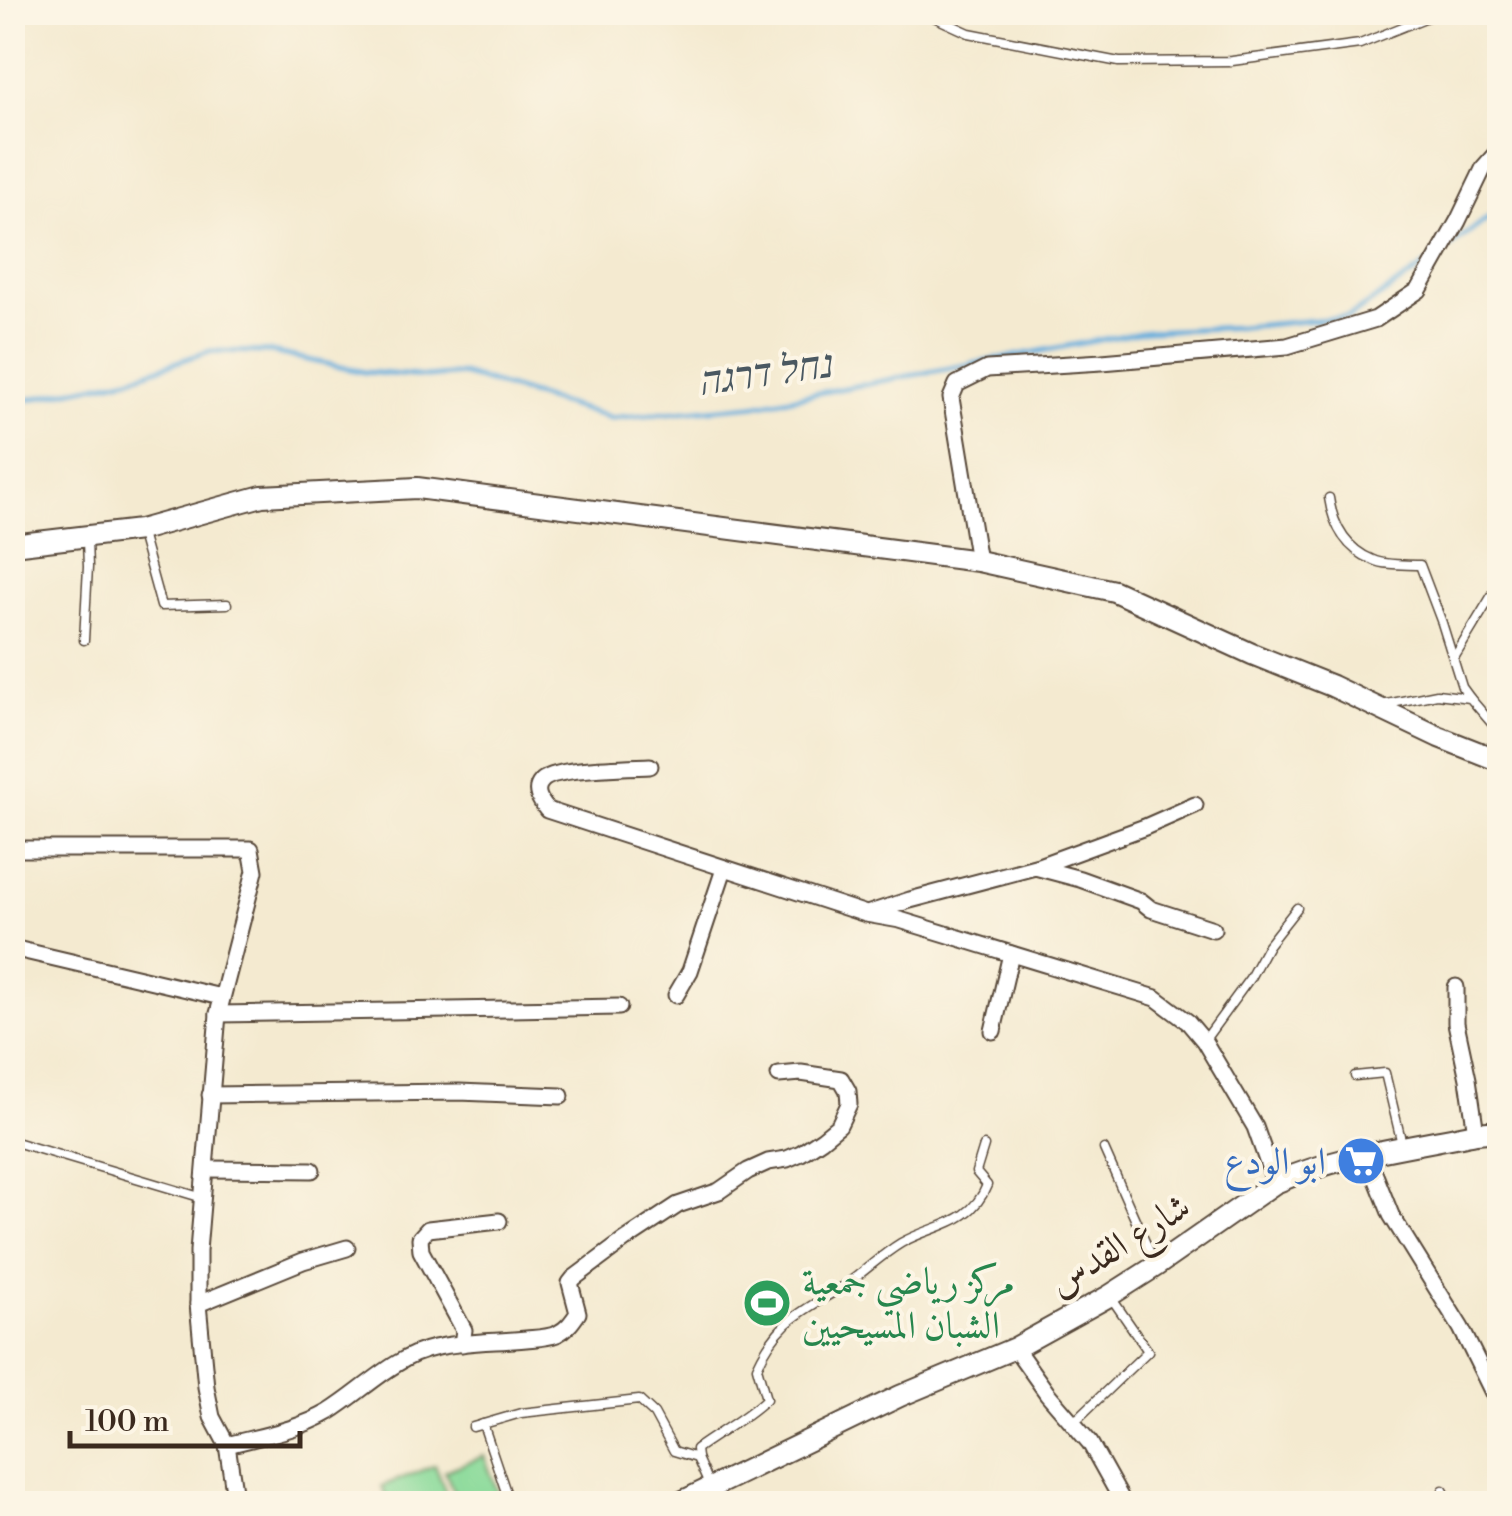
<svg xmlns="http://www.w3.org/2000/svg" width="1512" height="1516" font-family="'Libre Bodoni',Amiri,'Frank Ruhl Libre',serif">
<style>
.green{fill:#8ada9a;stroke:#62825c;stroke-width:2.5}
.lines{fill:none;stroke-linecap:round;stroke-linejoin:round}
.stream{stroke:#65aedd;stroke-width:5}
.lane-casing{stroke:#574739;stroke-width:11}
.street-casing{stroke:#574739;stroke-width:19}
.secondary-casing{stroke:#574739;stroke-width:24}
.lane{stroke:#fff;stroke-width:8}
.street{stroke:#fff;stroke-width:15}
.secondary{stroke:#fff;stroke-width:20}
.labels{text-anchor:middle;stroke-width:8;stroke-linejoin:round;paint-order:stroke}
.shop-label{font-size:38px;fill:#366cbe;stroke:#fcf5e5;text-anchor:end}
.street-label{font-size:38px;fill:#3b2a1e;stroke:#fcf5e5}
.leisure-label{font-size:38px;fill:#27864d;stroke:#fcf5e5;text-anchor:start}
.water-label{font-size:40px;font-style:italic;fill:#4a5861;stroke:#fcf5e5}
</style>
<rect width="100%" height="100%" fill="#fcf5e5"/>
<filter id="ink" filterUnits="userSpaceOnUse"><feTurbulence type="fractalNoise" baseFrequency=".01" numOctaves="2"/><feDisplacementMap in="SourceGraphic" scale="20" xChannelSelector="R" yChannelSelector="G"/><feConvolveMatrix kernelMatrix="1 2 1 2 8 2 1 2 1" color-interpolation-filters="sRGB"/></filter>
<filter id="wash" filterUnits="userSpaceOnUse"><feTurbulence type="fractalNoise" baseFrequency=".0048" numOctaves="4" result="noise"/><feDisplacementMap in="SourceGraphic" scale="40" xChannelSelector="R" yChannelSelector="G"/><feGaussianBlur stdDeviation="2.25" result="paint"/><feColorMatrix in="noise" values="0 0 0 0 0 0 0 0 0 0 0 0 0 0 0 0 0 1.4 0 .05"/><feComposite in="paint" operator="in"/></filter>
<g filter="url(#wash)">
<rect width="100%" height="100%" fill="#f4ead0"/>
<!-- green -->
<g class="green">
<polygon points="484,1456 502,1503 458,1503 445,1471"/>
<polygon points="435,1465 450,1503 389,1503 382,1486"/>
</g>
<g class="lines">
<!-- stream -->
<g class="stream">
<polyline points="1450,247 1500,209"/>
<polyline points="12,403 129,378 210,351 271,352 364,372 427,377 462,374 611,418 754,405 1147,331 1241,327 1349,317 1425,266"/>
</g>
</g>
</g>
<g filter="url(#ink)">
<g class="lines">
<!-- lane casing -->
<g class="lane-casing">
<g id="lane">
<polyline points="251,12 357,20 417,12"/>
<polyline points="923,12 969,33 1119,62 1232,61 1360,44 1440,12"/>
<path d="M1329 498C1333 525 1346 549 1373 560 1386 566 1406 564 1420 565L1442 623 1462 687 1470 698"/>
<polyline points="140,530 161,606 227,604"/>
<polyline points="84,640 88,567 87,540"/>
<polyline points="1454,658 1500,582"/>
<polyline points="1382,705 1437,694 1470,698 1500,733"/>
<polyline points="1204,1041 1250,978 1268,945 1297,908"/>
<polyline points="1355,1076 1385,1073 1402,1144"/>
<polyline points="12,1141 203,1198"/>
<polyline points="1104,1149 1154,1262"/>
<polyline points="1073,1423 1148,1351 1110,1296"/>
<polyline points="483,1424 510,1504"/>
<polyline points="473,1427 521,1413 639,1400 654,1414 674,1451 697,1458"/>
<path d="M709 1485 697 1458 696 1449C719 1432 745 1419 766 1399L757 1367C779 1318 803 1312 845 1285 864 1272 881 1255 901 1243 934 1224 971 1226 987 1185L976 1172 984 1146"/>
<polyline points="1443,1490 1451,1504"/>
</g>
</g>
<!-- street casing -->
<g class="street-casing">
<g id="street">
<polyline points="978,561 951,398 957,384 987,369 1102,362 1287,346 1376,319 1419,290 1458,221 1484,167 1500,149"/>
<path d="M650 766C630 767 551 767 541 782 533 791 541 802 547 810L866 914 900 920 1156 998 1188 1022 1204 1041 1255 1127 1275 1183"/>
<polyline points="12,849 251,849 255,871 218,1014 198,1251 198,1304 206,1387 212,1417 227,1445 236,1504"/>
<polyline points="1036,867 1145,827 1195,805"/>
<polyline points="870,913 910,900 1035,867 1080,879 1141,901 1151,909 1213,929"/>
<polyline points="12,948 221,997"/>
<polyline points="1456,987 1456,1023 1468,1079 1476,1133"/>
<polyline points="676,995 690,971 724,869"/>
<polyline points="218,1014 619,1007"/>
<polyline points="993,1031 1011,954"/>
<polyline points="210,1095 459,1092 561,1096"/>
<polyline points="1367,1155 1391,1215 1461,1328 1500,1407"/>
<polyline points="206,1169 312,1170"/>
<polyline points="198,1304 303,1261 347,1248"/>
<polyline points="462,1344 464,1330 421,1251 420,1238 428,1229 499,1221"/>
<polyline points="1015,1348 1047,1393 1090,1443 1124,1504"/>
<path d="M227 1445C261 1436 298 1430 329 1412 363 1391 395 1356 434 1348 464 1341 496 1342 526 1339 537 1338 547 1338 557 1334 567 1329 572 1322 578 1313L570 1283 574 1278 625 1240 678 1205 719 1191 748 1171 768 1162 787 1159 801 1153 822 1139 839 1125 849 1104 848 1091 841 1079 801 1073 779 1075"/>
</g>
</g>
<!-- secondary casing -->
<g class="secondary-casing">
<g id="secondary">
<polyline points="12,545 140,530 262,496 417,488 978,561 1114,591 1252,654 1332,686 1439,737 1500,761"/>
<path d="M677 1504 900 1396 1015 1348 1109 1296 1156 1266 1275 1183C1338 1155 1409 1147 1476 1133L1500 1131"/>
</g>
</g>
<!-- lane -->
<use href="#lane" class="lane"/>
<!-- street -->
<use href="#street" class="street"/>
<!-- secondary -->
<use href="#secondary" class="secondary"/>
</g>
</g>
<!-- icons -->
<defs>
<g id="supermarket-disc" transform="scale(2.5)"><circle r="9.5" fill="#3f7fe0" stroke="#fcf5e5"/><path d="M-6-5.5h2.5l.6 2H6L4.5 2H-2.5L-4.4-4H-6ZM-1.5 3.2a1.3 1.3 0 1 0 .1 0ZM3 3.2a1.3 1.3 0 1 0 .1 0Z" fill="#fff"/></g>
<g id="stadium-disc" transform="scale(2.5)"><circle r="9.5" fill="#2e9e5b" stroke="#fcf5e5"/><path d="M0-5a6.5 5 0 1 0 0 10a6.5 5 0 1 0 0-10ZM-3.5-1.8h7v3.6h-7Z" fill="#fff"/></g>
</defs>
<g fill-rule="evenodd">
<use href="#supermarket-disc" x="1361" y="1161"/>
<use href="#stadium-disc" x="767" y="1303"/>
</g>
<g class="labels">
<!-- shop labels -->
<g class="shop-label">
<text x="1326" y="1174">ابو الودع</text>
</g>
<!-- street labels -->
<g class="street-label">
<text transform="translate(1119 1244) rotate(-32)" y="13">شارع القدس</text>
</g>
<!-- leisure labels -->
<g class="leisure-label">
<text x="802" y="1294">مركز رياضي جمعية<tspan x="802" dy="44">الشبان المسيحيين</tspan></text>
</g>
<!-- water labels -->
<g class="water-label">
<text transform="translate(764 372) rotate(-8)" y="14">נחל דרגה</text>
</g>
</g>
<!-- margin -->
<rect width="1512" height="1516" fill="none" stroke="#fcf5e5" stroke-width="50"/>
<!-- scale -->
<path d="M70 1431v15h230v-15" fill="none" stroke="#3b2a1e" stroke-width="5"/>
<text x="85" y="1431" font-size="30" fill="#3b2a1e" stroke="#fcf5e5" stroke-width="8" paint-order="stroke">100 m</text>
</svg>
